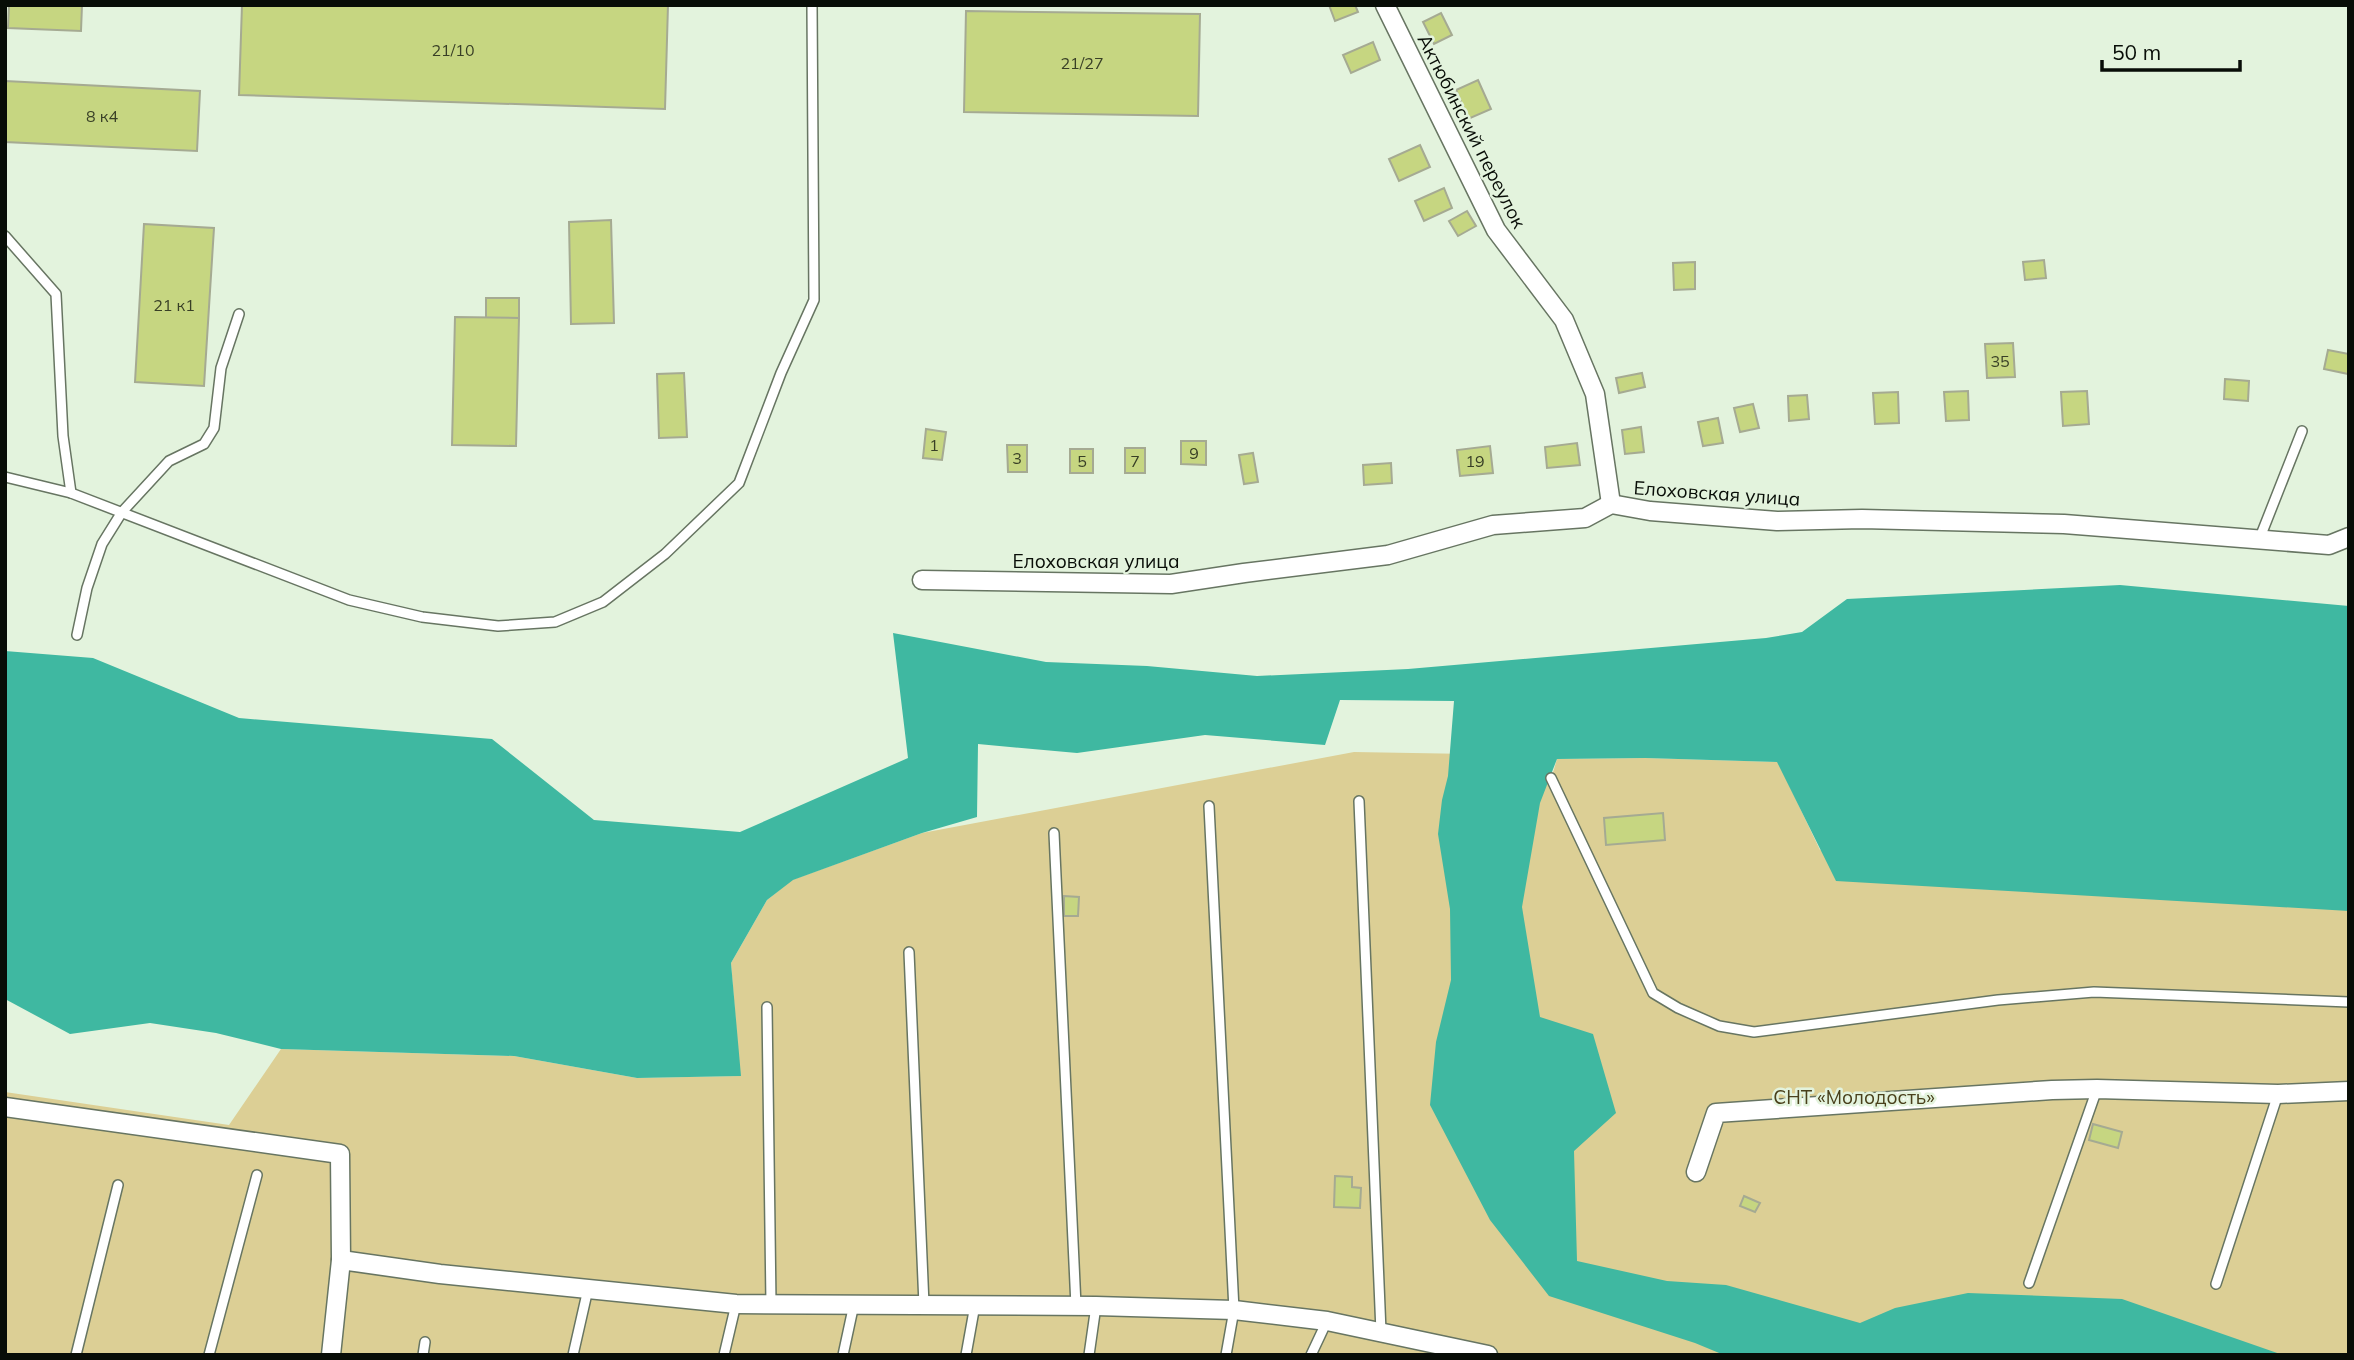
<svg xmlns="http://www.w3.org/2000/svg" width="2354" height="1360" font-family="Mulish,sans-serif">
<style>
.green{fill:#dccf95}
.water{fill:#3fb8a1}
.building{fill:#c6d681;stroke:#a5aa92;stroke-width:2}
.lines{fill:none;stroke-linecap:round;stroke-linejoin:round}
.lane-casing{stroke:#677562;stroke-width:12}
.street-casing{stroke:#677562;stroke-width:21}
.lane{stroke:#fff;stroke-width:9}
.street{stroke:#fff;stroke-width:18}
.labels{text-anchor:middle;stroke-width:5;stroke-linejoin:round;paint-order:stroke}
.number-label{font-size:16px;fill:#383f26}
.street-label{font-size:19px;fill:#080d07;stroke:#e3f3dd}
.park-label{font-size:19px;fill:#49401b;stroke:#e3f3dd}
</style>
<rect width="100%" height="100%" fill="#e3f3dd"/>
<!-- green -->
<polygon class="green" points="1354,752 1471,754 1552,776 1557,759 1645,758 1778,762 1820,850 2349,876 2349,1355 5,1355 5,1092 229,1125 281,1049 514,1056 637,1078 740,1076 731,963 767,900 792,880 922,833"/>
<!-- water -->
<polygon class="water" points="2120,585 2349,606 2349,911 1836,881 1777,762 1645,758 1557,759 1540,803 1522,907 1540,1017 1593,1034 1616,1113 1574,1151 1577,1261 1667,1281 1726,1285 1860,1323 1895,1308 1968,1293 2122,1299 2283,1355 1724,1355 1695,1343 1549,1296 1490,1220 1430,1105 1436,1042 1451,980 1450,909 1438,834 1442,800 1448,776 1454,701 1340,700 1325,745 1205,735 1077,753 978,744 977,817 922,833 793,880 767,900 731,963 741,1076 637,1078 514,1056 281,1049 216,1033 150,1023 70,1034 5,999 5,651 93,658 239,718 492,739 594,820 740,832 908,758 893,633 1046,662 1147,666 1257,676 1408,669 1766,638 1802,632 1847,599"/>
<!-- building -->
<g class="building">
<polygon points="9,5 82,5 81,31 8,28"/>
<polygon points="242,5 668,5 665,109 239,95"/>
<polygon points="1329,5 1355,5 1358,12 1335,21"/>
<polygon points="966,11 1200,14 1198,116 964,112"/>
<polygon points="1441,13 1452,35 1434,44 1423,22"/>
<polygon points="1373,42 1380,60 1351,73 1343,55"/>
<polygon points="1478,80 1491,109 1468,119 1456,90"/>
<polygon points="5,81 200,91 197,151 5,142"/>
<polygon points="1420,145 1430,167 1399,181 1389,159"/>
<polygon points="1444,188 1452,208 1424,221 1415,201"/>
<polygon points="1467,211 1476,226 1458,236 1449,221"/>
<polygon points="611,220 614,323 571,324 569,222"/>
<polygon points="144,224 214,228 204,386 135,382"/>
<polygon points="2044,260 2046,278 2025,280 2023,262"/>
<polygon points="1695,262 1695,289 1674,290 1673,263"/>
<rect x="486" y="298" width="33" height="20"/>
<polygon points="455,317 519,318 516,446 452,445"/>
<polygon points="2013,343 2015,377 1987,378 1985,344"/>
<polygon points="2328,350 2349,354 2348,374 2324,369"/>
<polygon points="684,373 687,437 659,438 657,374"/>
<polygon points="1642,373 1645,387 1619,393 1616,378"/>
<polygon points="2225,379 2249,381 2248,401 2224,399"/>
<polygon points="1968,391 1969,420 1946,421 1944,392"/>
<polygon points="2087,391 2089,424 2063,426 2061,392"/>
<polygon points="1898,392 1899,423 1875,424 1873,393"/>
<polygon points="1807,395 1809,419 1789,421 1788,396"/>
<polygon points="1753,404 1759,428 1740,432 1734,408"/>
<polygon points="1718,418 1723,443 1703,446 1698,422"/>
<polygon points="1641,427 1644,452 1625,454 1622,430"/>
<polygon points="926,429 946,432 942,460 923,458"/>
<polygon points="1181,441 1206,441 1206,465 1181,464"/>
<polygon points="1577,443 1580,465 1547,468 1545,447"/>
<polygon points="1007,445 1027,445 1027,472 1008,472"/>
<polygon points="1490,446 1493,473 1460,476 1457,450"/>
<rect x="1125" y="448" width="20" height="25"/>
<rect x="1070" y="449" width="23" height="24"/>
<polygon points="1253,453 1258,482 1244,484 1239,455"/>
<polygon points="1391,463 1392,483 1364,485 1363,465"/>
<polygon points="1663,813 1665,840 1606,845 1604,818"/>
<polygon points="1064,896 1079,897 1078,916 1064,916"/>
<polygon points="2093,1124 2122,1132 2118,1148 2089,1140"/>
<polygon points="1335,1176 1352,1177 1352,1187 1361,1188 1360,1208 1334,1207"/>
<polygon points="1744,1196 1760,1203 1755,1212 1740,1206"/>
</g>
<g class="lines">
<!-- lane casing -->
<g class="lane-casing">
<g id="lane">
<polyline points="5,236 56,294 63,436 71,493"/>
<polyline points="5,477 71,493 349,600 422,617 498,626 555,622 603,602 665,554 739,483 781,373 814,300 812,5"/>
<polyline points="2259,540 2302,431"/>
<polyline points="77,635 87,588 102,544 122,512 169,461 204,444 214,428 221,368 239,314"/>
<polyline points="1551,778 1653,993 1678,1008 1719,1026 1754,1032 1998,1000 2094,992 2349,1002"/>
<polyline points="1359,801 1381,1332"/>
<polyline points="1209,806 1234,1310 1226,1355"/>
<polyline points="1054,833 1076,1306"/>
<polyline points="909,952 924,1305"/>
<polyline points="767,1007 771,1304"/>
<polyline points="2029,1283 2097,1089"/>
<polyline points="2216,1284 2278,1094"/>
<polyline points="76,1355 118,1185"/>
<polyline points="209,1355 257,1175"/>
<polyline points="423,1355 425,1342"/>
<polyline points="573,1355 588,1289"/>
<polyline points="724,1355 736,1304"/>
<polyline points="843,1355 854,1304"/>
<polyline points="966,1355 975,1305"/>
<polyline points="1089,1355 1096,1306"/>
<polyline points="1311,1355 1327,1321"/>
</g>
</g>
<!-- street casing -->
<g class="street-casing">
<g id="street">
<polyline points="1385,5 1496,230 1564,320 1595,394 1611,504"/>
<polyline points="922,580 1171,584 1244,573 1388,555 1493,525 1585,518 1611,504 1650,511 1777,521 1862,519 2064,524 2329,545 2349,537"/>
<polyline points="5,1107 340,1154 341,1260 331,1355"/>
<polyline points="1696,1172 1716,1113 2052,1090 2097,1089 2278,1094 2349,1091"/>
<polyline points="341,1260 440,1274 736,1304 1096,1306 1234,1310 1327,1321 1488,1355"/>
</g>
</g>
<!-- lane -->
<use href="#lane" class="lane"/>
<!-- street -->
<use href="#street" class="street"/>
</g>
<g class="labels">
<!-- number labels -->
<g class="number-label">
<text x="453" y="56">21/10</text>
<text x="1082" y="69">21/27</text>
<text x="102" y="122">8 к4</text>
<text x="174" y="311">21 к1</text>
<text x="2000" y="367">35</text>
<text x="934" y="451">1</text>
<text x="1194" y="459">9</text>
<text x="1017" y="464">3</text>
<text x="1082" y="467">5</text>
<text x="1135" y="467">7</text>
<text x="1475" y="467">19</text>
</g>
<!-- street labels -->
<g class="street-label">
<text transform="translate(1472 131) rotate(63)" y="7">Актюбинский переулок</text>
<text transform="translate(1717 493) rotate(4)" y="7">Елоховская улица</text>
<text x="1096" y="568">Елоховская улица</text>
</g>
<!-- park labels -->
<g class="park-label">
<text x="1854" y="1104">СНТ «Молодость»</text>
</g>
</g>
<!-- border -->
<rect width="2354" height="1360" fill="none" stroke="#080d07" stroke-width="14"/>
<!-- scale -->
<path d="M2102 60v10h138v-10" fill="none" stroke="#080d07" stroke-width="3.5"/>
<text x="2112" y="60" font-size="21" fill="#080d07" stroke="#e3f3dd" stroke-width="5" paint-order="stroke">50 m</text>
</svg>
